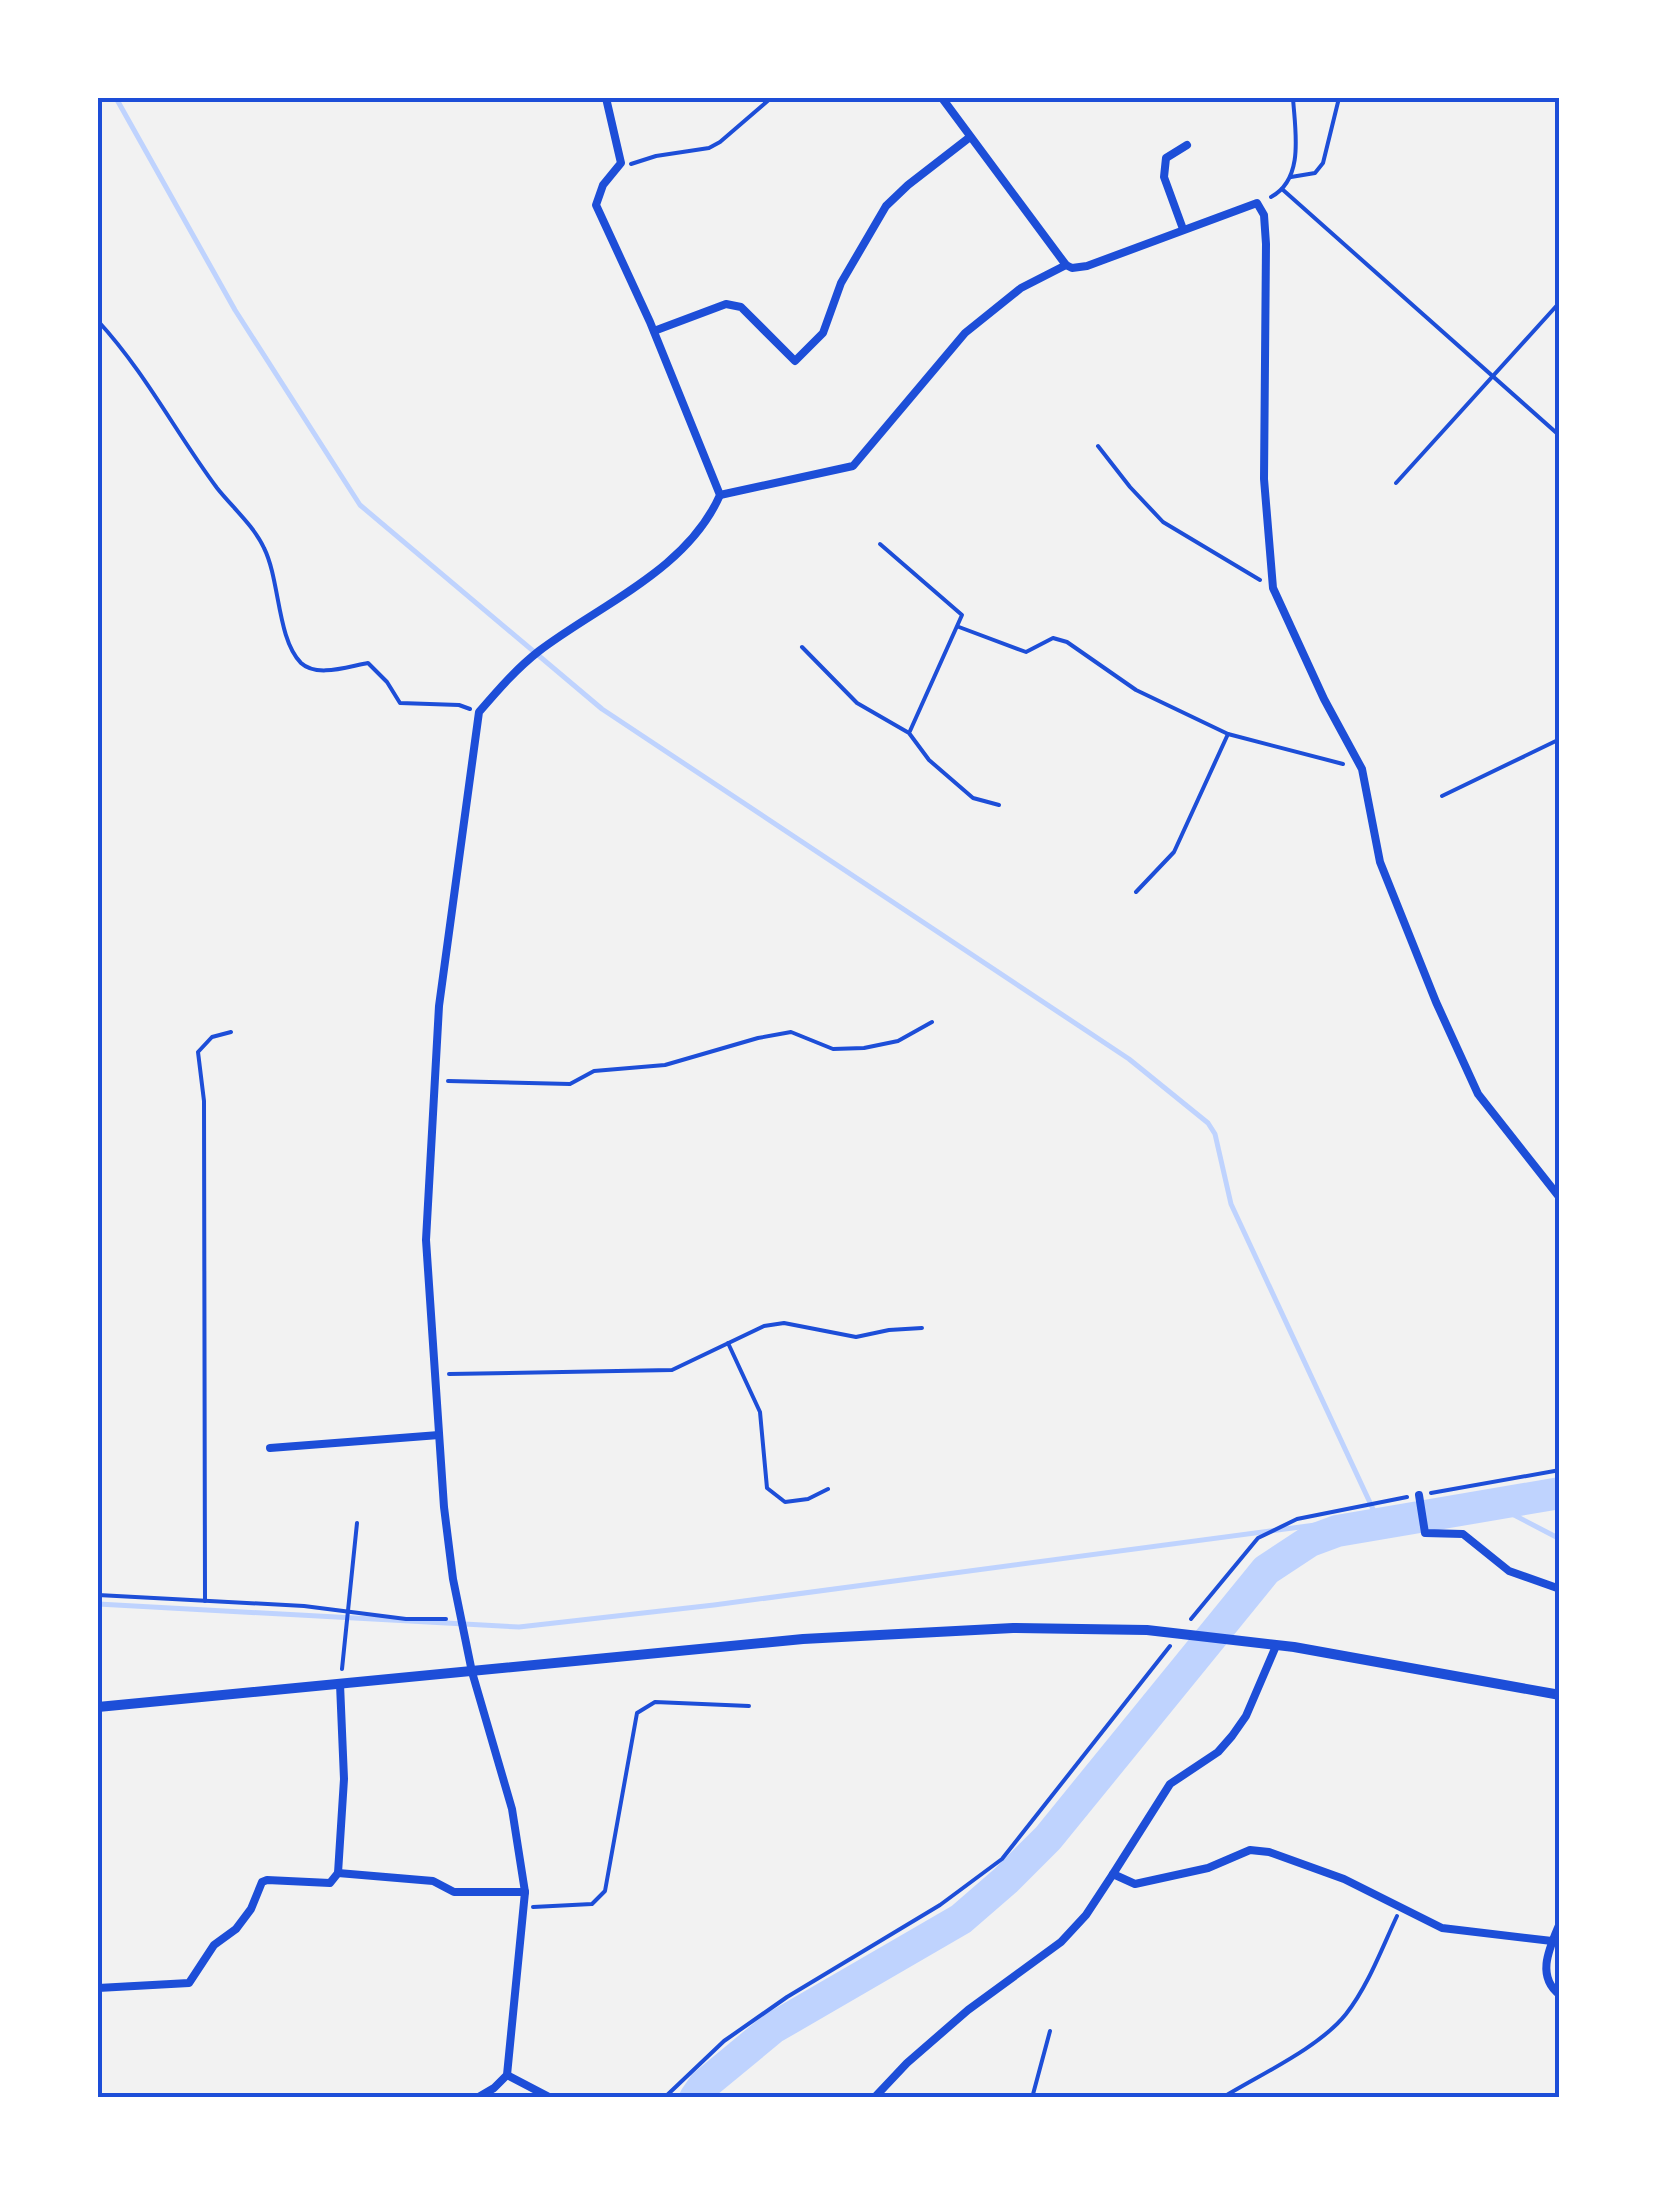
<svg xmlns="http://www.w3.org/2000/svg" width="1657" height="2195" font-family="'IBM Plex Sans',sans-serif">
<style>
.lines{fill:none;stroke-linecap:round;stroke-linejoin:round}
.stream{stroke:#bfd3fe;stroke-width:5}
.river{stroke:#bfd3fe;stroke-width:32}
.path{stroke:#1d4ed8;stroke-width:4}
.minor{stroke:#1d4ed8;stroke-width:8}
.tertiary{stroke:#1d4ed8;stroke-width:10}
.neatline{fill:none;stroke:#1d4ed8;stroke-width:4}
</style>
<rect width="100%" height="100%" fill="#f2f2f2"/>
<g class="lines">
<!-- stream -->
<g class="stream">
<polyline points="116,98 235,310 360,505 602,709 1129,1059 1208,1123 1215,1134 1231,1204 1379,1522"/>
<polyline points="1491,1503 1560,1539"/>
<polyline points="98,1604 519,1627 714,1605 1323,1524 1376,1512"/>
</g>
<!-- river -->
<polyline class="river" points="695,2098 704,2085 773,2028 961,1919 1006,1880 1048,1838 1266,1570 1310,1541 1337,1531 1560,1493"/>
<!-- path -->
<g class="path">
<polyline points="631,164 656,156 709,148 720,142 771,98"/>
<polyline points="1291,177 1315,173 1323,163 1339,98"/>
<polyline points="1282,189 1560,436"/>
<path d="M1271 197C1305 179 1295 130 1293 98"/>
<path d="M98 321C145 372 176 433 217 488 232 507 254 526 264 548 280 580 277 639 301 663 317 678 349 666 368 663L387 682 400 703 459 705 470 709"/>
<polyline points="1098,446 1130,487 1163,522 1260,580"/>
<polyline points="1396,483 1560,302"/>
<polyline points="880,544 962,615 910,731"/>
<polyline points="959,627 1026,652 1053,638 1067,642 1136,690 1228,734 1343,764"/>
<polyline points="802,647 857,703 909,733 929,760 973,798 999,805"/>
<polyline points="1442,796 1560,739"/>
<polyline points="1136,892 1174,852 1228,734"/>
<polyline points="448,1081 570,1084 594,1071 665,1065 758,1038 791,1032 833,1049 864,1048 898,1041 932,1022"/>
<polyline points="728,1343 760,1412 767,1488 785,1502 808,1499 828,1489"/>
<polyline points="449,1374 672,1370 764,1326 784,1323 856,1337 889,1330 922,1328"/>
<polyline points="1431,1493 1560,1470"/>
<polyline points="98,1595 304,1606 406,1619 446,1619"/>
<polyline points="205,1601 204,1101 198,1052 212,1037 231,1032"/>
<polyline points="1191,1619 1258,1538 1297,1519 1407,1497"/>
<polyline points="342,1669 357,1523"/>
<polyline points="533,1907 592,1904 605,1891 637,1713 655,1702 749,1706"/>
<polyline points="664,2098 724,2041 787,1997 940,1905 1002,1859 1170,1646"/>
<polyline points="1032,2098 1050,2031"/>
<path d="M1222 2098C1259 2075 1319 2048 1346 2014 1368 1986 1382 1948 1397 1916"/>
</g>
<!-- minor -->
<g class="minor">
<polyline points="942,98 1066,265"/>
<polyline points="1183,229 1164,177 1166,158 1187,145"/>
<polyline points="654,331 726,304 741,307 795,361 823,333 841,283 886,206 908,185 970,137"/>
<polyline points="720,495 853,466 965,333 1021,288 1066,265 1072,268 1087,266 1257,203 1264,215 1266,244 1264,479 1273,588 1324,699 1362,769 1380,862 1436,1002 1478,1094 1560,1198"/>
<polyline points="270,1448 439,1435"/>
<polyline points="1419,1495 1425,1533 1463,1534 1509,1571 1560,1589"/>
<polyline points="1560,1866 1560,1873"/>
<polyline points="338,1873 433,1881 454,1892 525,1892"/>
<polyline points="1113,1874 1170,1784 1218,1752 1232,1736 1246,1716 1276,1646"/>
<path d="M1560 1923C1550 1947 1535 1976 1560 1995"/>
<polyline points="98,1988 189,1983 214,1945 236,1929 251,1909 262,1882 267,1880 330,1883 338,1873 344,1779 340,1684"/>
<polyline points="507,2075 551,2098"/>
<path d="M477 2098 494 2088 507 2075 525 1892 512 1809 472 1672 453 1579 444 1507 426 1240 439 1006 479 712C498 690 516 669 539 651 601 604 687 570 720 495L650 322 596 205 603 185 621 163 606 98"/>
<polyline points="874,2098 907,2063 968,2010 1061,1942 1086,1915 1113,1874 1135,1884 1208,1868 1250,1850 1269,1852 1344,1879 1442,1928 1552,1941"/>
</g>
<!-- tertiary -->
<polyline class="tertiary" points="98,1707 803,1639 1013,1628 1147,1630 1294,1647 1560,1695"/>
</g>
<!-- border -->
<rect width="1657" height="2195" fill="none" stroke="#ffffff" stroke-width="200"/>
<rect x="100" y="100" width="1457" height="1995" class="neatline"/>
</svg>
